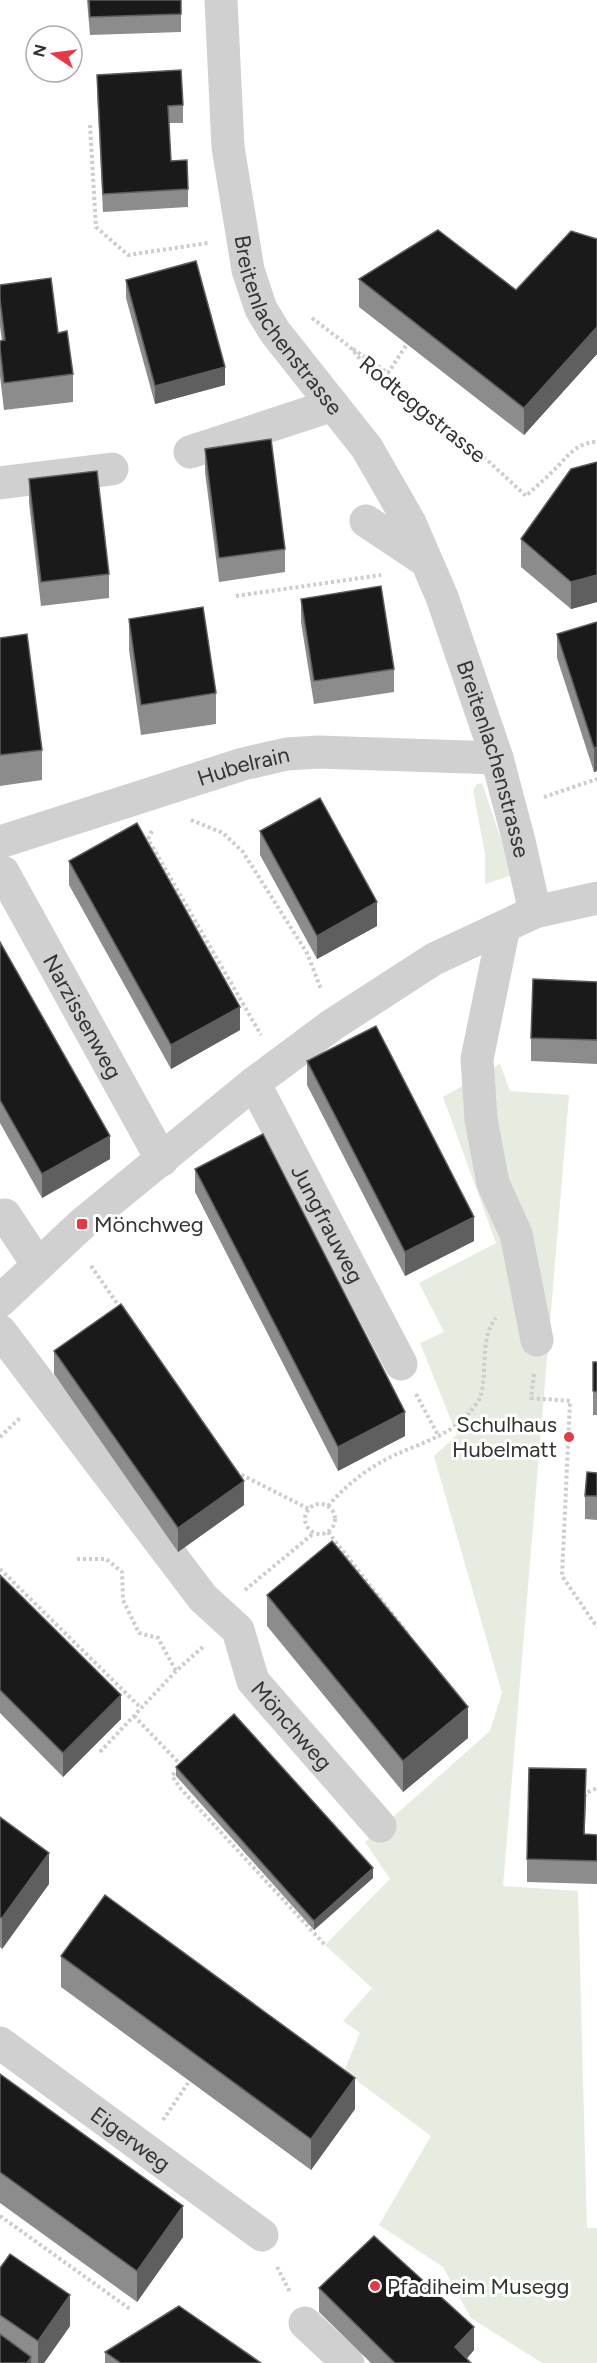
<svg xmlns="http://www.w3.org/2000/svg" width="597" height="2363" font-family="Figtree,sans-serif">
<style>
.green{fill:#e6ecdf}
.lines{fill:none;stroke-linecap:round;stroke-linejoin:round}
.path{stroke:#cdcdcd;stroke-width:4;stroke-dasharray:3 3;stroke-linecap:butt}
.minor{stroke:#d0d0d0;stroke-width:33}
.wall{fill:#8c8c8c}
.shaded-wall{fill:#5f5f5f}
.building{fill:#1a1a1a;stroke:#5f5f5f;stroke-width:1.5}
.poi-dot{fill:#e63946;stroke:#fff;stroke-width:2}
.labels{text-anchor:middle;stroke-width:6;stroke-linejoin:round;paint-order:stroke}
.street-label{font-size:22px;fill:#333;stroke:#fff}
.poi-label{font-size:22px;fill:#333;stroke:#fff;text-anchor:start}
</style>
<rect width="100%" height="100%" fill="#fff"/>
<!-- green -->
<g class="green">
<polygon points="482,783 511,868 512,875 485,884 485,854 473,790 477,784"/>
<polygon points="500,1064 510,1091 569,1095 503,1886 578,1891 587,2228 597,2228 597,2363 542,2363 471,2318 443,2267 379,2225 431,2136 344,2071 360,2033 343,2021 372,1988 325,1945 390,1879 365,1842 490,1731 502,1693 434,1456 457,1435 420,1343 444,1332 419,1283 496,1243 443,1097"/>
</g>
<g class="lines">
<!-- path -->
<g class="path">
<polyline points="90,125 96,227 128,255 208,243"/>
<path d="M312 318 350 347 371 372 435 414 459 434 526 496C534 488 543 481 551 473 565 460 575 442 597 442"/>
<polyline points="353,349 388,373 407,344"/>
<polyline points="236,596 381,575"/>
<polyline points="544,797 597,779"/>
<polyline points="191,820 223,833 243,852 307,953 321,989"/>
<polyline points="152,831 148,839 261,1035"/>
<polyline points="91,1266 121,1309"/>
<polyline points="534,1374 531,1398 570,1401 562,1576 597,1627"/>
<polyline points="416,1394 439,1437"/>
<polyline points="0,1437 20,1418"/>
<polyline points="236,1472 309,1509"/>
<circle cx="320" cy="1519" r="15"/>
<path d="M328 1506C347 1484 370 1466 397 1454 421 1443 451 1435 469 1413 472 1409 478 1403 480 1398 488 1375 479 1338 496 1318"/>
<polyline points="328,1532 408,1634"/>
<polyline points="77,1559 106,1559 122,1572 123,1600 139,1633 158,1638 176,1671"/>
<polyline points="0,1569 141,1708"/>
<polyline points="245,1590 314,1533"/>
<polyline points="134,1716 181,1765 172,1776 181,1789 325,1945"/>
<polyline points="100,1752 176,1671 204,1646"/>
<polyline points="585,1797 586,1793 597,1788"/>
<polyline points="163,2120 188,2083"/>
<polyline points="0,2216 130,2309"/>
<polyline points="277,2267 290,2292"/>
</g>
<!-- minor -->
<g class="minor">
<path id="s1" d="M221 0 228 147 248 270 261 309 275 332 367 448 410 523 442 597 497 758 519 841 535 912"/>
<polyline points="190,452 333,405"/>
<polyline points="0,483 112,469"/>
<polyline points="366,521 426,561"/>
<path id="s2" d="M0 842 243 764 287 754 318 752 497 758"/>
<path id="s3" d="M3 872 162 1160"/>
<polyline points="504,927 477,1059 481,1119 493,1183 516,1234 537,1340"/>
<path id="s4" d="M254 1083 401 1364"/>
<polyline points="5,1215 38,1265"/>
<polyline points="0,1301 82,1224 254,1083 332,1025 434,959 535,912 597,898"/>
<path id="s5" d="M0 1331 203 1598 238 1630 253 1681 380 1826"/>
<path id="s6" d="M0 2043 262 2235"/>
<polyline points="305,2323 348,2363"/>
</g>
</g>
<!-- wall -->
<g class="wall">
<polygon points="87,0 181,0 181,32 90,35"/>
<polygon points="97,75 183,105 183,123 169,123 171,161 188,189 188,207 103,212 97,93"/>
<polygon points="597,239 597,354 524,435 359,307 359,279 516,290"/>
<polygon points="126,280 225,385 155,404 126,298"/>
<polygon points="0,285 58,333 73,374 73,402 4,410 0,376 0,341 2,341 0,326"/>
<polygon points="205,449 285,549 285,572 219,582 205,472"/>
<polygon points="597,462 597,602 571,609 521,567 521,539"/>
<polygon points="29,479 109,574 109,598 41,606 29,503"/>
<polygon points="301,599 394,669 394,692 314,704 301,622"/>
<polygon points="129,619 216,693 216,724 141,735 129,650"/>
<polygon points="597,622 597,771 594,772 557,658 557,634"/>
<polygon points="0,638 42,750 42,780 0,786"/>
<polygon points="260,831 377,926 317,959 260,855"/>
<polygon points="69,861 240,1030 171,1069 69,885"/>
<polygon points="0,942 110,1159 42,1198 0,1123"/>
<polygon points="597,982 597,1064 531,1061 531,1038"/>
<polygon points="307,1061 474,1241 405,1276 307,1085"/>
<polygon points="195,1169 405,1436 338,1471 195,1192"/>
<polygon points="54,1351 244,1505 178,1552 54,1374"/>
<polygon points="597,1362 597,1415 593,1415 593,1391"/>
<polygon points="597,1473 597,1520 585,1519 585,1496"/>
<polygon points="0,1575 121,1719 63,1777 0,1713"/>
<polygon points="267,1595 468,1738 403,1792 267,1626"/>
<polygon points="176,1767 373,1878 314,1930 176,1776"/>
<polygon points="586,1793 584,1834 597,1835 597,1884 527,1882 527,1859"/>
<polygon points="0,1817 49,1884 2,1949 0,1947"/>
<polygon points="61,1956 355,2109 311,2170 61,1987"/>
<polygon points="0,2074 183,2237 137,2302 0,2203"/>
<polygon points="0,2268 70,2326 44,2363 0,2363"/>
<polygon points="319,2288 474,2350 466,2359 471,2363 371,2363 319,2312"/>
<polygon points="105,2352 261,2363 105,2363"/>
</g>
<!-- shaded-wall -->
<g class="shaded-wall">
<polygon points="597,327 597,354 524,435 524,408"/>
<polygon points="225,367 225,385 155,404 155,386"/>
<polygon points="597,575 597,602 571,609 571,582"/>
<polygon points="597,747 597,771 594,772 594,748"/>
<polygon points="377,902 377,926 317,959 317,936"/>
<polygon points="240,1007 240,1030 171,1069 171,1045"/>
<polygon points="110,1136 110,1159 42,1198 42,1174"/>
<polygon points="474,1217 474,1241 405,1276 405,1252"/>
<polygon points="405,1412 405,1436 338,1471 338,1447"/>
<polygon points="244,1481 244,1505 178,1552 178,1528"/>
<polygon points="121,1695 121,1719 63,1777 63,1753"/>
<polygon points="468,1707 468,1738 403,1792 403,1761"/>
<polygon points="586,1769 586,1793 584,1858 584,1834"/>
<polygon points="49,1853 49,1884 2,1949 2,1918"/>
<polygon points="373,1868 373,1878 314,1930 314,1921"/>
<polygon points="355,2078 355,2109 311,2170 311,2139"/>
<polygon points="183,2206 183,2237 137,2302 137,2271"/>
<polygon points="70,2295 70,2326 44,2363 38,2363 38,2341"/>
<polygon points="474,2327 474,2350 463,2363 455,2347"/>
<polygon points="31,2357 31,2363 27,2363"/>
</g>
<!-- building -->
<g class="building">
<polygon points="89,0 181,0 181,14 90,17"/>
<polygon points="181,70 183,105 168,106 171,161 187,160 188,189 103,194 97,75"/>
<polygon points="438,230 516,290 571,231 597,239 597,327 524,408 359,279"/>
<polygon points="196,261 225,367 155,386 126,280"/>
<polygon points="51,278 58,333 67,331 73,374 4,383 0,348 0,341 5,340 0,299 0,285"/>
<polygon points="271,439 285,549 219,558 205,449"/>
<polygon points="597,462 597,575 571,582 521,539 571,469"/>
<polygon points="97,471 109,574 41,582 29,479"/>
<polygon points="381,586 394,669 314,681 301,599"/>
<polygon points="203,607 216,693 141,705 129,619"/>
<polygon points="597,622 597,747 594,748 557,634"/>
<polygon points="27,634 42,750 0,755 0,638"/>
<polygon points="320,798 377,902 317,936 260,831"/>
<polygon points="137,823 240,1007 171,1045 69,861"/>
<polygon points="0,942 110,1136 42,1174 0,1100"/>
<polygon points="533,979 597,982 597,1040 531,1038"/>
<polygon points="376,1026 474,1217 405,1252 307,1061"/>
<polygon points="263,1134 405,1412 338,1447 195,1169"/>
<polygon points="121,1304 244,1481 178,1528 54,1351"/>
<polygon points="593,1362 597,1362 597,1392 593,1391"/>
<polygon points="587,1472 597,1473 597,1496 585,1496"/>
<polygon points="332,1541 468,1707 403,1761 267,1595"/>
<polygon points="0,1575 121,1695 63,1753 0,1690"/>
<polygon points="234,1714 373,1868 314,1921 176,1767"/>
<polygon points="529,1768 586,1769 584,1834 597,1835 597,1861 527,1859"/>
<polygon points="0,1817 49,1853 2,1918 0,1917"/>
<polygon points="105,1895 355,2078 311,2139 61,1956"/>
<polygon points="0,2074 183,2206 137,2271 0,2172"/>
<polygon points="374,2236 474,2327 455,2347 471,2363 395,2363 319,2288"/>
<polygon points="10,2254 70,2295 38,2341 0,2315 0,2268"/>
<polygon points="179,2306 261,2363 121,2363 105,2352"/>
<polygon points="0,2334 31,2357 27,2363 0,2363"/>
</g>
<!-- markers -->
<g class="poi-dot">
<rect x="76" y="1218" width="12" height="12" rx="3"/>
<circle cx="569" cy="1437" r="6"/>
<circle cx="375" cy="2286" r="6"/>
</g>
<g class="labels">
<!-- street labels -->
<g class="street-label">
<text dy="8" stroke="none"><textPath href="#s1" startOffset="339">Breitenlachenstrasse</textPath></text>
<text transform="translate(423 409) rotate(39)" y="8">Rodteggstrasse</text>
<text dy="8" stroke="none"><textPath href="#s1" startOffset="825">Breitenlachenstrasse</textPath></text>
<text dy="8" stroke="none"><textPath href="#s2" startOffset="255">Hubelrain</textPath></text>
<text dy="8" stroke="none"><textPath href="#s3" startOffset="165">Narzissenweg</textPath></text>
<text dy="8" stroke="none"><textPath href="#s4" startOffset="159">Jungfrauweg</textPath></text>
<text dy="8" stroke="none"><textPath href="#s5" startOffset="495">Mönchweg</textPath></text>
<text dy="8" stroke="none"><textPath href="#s6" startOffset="162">Eigerweg</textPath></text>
</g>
<!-- poi labels -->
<g class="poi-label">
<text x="94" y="1232">Mönchweg</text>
<text x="557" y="1432" text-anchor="end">Schulhaus<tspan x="557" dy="25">Hubelmatt</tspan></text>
<text x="387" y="2294">Pfadiheim Musegg</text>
</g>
</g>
<!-- north arrow -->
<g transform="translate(54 54) rotate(283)"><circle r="28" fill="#ffffff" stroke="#adadad" stroke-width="1.5"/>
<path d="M0-4.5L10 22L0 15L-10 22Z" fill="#e63946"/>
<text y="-9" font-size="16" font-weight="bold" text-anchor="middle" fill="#333333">N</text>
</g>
</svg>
